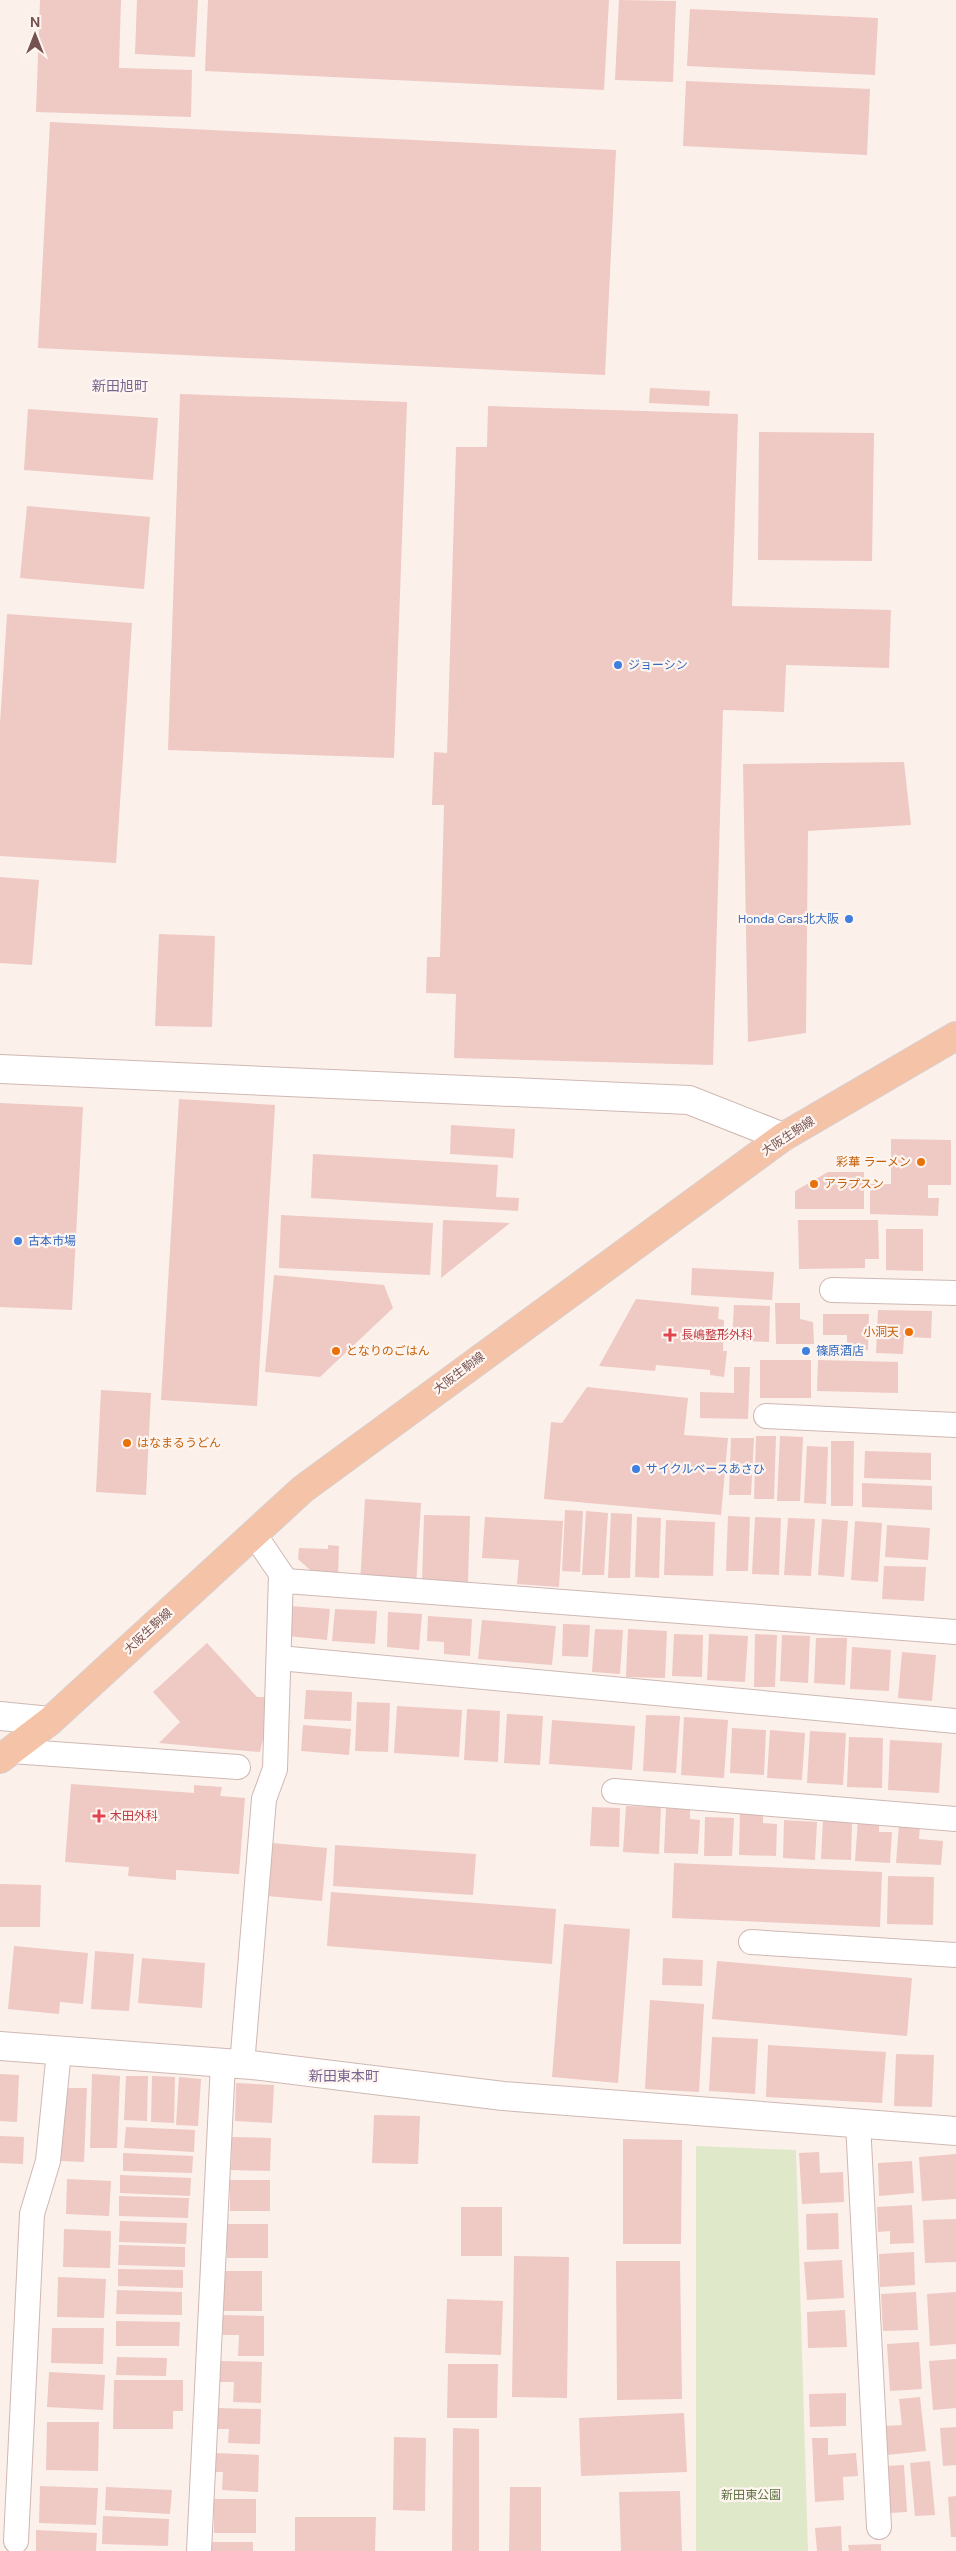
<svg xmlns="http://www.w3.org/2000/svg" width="956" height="2551" font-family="'DM Sans','Noto Sans JP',sans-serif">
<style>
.green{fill:#dfe9c9}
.building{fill:#efc9c4}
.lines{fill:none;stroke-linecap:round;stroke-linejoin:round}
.service-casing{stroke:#cfb8b3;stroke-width:26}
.minor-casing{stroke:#cfb8b3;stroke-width:30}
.primary-casing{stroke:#d8cfce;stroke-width:30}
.service{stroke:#fff;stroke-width:24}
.minor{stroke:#fff;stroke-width:28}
.primary{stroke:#f5c3a8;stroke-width:28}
.shop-dot{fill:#3f7fe0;stroke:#fef5f1;stroke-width:2}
.food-dot{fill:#e8710a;stroke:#fef5f1;stroke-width:2}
.health-dot{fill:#e0444e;stroke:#fef5f1;stroke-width:2}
.labels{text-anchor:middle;stroke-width:4.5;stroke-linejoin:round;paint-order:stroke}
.shop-label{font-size:12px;fill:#366cbe;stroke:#fef5f1;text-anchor:start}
.street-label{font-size:12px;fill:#75524f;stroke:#fef5f1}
.food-label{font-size:12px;fill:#c56008;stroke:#fef5f1;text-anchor:start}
.health-label{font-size:12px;fill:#be3a42;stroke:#fef5f1;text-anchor:start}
.park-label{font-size:12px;fill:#607444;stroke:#fef5f1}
.neighbourhood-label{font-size:14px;fill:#786691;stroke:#fef5f1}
</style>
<rect width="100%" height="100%" fill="#fcf0eb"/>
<!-- green -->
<polygon class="green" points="696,2146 796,2150 808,2551 696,2551"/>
<!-- building -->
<g class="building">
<polygon points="40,0 121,0 119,68 192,70 191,117 36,112"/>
<polygon points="137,0 198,0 195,57 135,54"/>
<polygon points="208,0 609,0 604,90 205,71"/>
<polygon points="619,0 676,1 673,82 615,80"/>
<polygon points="690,9 878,18 875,75 687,66"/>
<polygon points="686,81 870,89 867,155 683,146"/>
<polygon points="50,122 616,150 605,375 38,348"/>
<polygon points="650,388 710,391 709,406 649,403"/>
<polygon points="180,394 407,402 394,758 168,750"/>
<polygon points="488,406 738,414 732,606 891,610 889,668 786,665 784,712 723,710 713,1065 454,1058 456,994 426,993 427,957 440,957 444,805 432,805 434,752 447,753 456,447 487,447"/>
<polygon points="28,409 158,418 153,480 24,470"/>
<polygon points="759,432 874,433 872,561 758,560"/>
<polygon points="27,506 150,517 144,589 20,578"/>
<polygon points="7,614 132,623 116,863 0,856 0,724"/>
<polygon points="904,762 911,825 808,831 806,1033 748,1042 743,764"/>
<polygon points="0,877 39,880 32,965 0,963"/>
<polygon points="159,934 215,936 212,1027 155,1026"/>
<polygon points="179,1099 275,1105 257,1406 161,1400"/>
<polygon points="0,1103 83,1107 72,1310 0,1307"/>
<polygon points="451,1125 515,1129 513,1158 450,1154"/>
<polygon points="891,1139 951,1140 951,1185 928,1185 928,1198 939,1198 938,1216 870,1214 870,1184 891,1184"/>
<polygon points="313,1154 498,1165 496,1197 519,1198 518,1211 311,1198"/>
<polygon points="828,1172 864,1172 864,1209 795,1209 795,1191"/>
<polygon points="281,1215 433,1223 430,1275 279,1268"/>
<polygon points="443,1220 510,1223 441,1278"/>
<polygon points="798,1220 878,1220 879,1259 865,1259 865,1268 799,1269"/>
<polygon points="886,1229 923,1229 923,1271 886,1270"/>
<polygon points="692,1268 774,1272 772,1300 691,1295"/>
<polygon points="274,1275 384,1285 393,1308 320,1377 265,1372"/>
<polygon points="636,1299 719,1307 718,1319 724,1320 723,1351 727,1351 724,1377 710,1375 710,1370 656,1365 655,1371 599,1366"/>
<polygon points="775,1303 800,1303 800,1319 813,1322 814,1344 776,1344"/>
<polygon points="734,1305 770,1306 769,1342 732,1341"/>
<polygon points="878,1310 932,1311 931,1338 904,1337 903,1354 876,1353"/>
<polygon points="823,1314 869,1314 868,1350 847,1350 847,1335 823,1335"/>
<rect x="760" y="1360" width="51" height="38"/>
<polygon points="818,1360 898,1362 898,1393 817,1391"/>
<polygon points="734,1367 750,1367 748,1419 700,1418 700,1392 734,1393"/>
<polygon points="587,1387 688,1398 684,1435 728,1438 721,1515 544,1499 551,1422 562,1423"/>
<polygon points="101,1390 151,1393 146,1495 96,1492"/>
<polygon points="756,1436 776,1436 774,1499 754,1499"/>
<polygon points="780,1436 803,1437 800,1501 777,1501"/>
<polygon points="731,1438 754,1438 751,1495 729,1495"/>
<polygon points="831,1441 854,1441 853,1506 831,1506"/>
<polygon points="807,1446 828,1447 826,1504 804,1503"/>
<polygon points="865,1451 931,1453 931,1480 864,1478"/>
<polygon points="862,1483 932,1486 932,1510 862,1507"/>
<polygon points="365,1499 421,1503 416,1587 360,1584"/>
<polygon points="565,1510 583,1511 580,1572 562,1571"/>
<polygon points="586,1511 608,1513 604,1575 582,1575"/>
<polygon points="611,1513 632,1514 630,1578 608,1578"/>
<polygon points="424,1515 470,1516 468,1582 422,1582"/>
<polygon points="728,1516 750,1517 748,1571 726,1571"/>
<polygon points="485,1517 563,1521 559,1587 517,1584 519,1560 482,1558"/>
<polygon points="637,1517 661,1518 659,1578 635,1577"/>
<polygon points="755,1517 781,1518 779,1575 752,1574"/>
<polygon points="788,1518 815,1519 811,1576 784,1575"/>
<polygon points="822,1519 848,1521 844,1577 818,1575"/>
<polygon points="666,1520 715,1522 713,1576 664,1575"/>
<polygon points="855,1521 882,1523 878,1582 851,1580"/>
<polygon points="887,1525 930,1528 928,1560 885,1557"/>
<polygon points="328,1545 339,1546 338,1580 320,1579 298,1559 299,1548 328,1549"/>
<polygon points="884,1566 926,1567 924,1601 882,1599"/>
<polygon points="290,1606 330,1609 327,1640 287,1636"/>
<polygon points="335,1609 377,1611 375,1644 332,1641"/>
<polygon points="388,1612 422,1614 419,1650 387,1647"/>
<polygon points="428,1616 472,1619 470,1656 444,1654 444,1642 427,1641"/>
<polygon points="482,1620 556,1626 552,1665 478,1659"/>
<polygon points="563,1624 590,1625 588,1657 562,1656"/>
<polygon points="595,1629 623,1630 620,1674 592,1672"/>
<polygon points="628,1629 667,1631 665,1678 626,1677"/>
<polygon points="674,1634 703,1635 702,1677 672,1676"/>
<polygon points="709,1634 748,1636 745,1682 707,1680"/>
<polygon points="755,1634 777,1635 775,1687 754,1687"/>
<polygon points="782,1635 810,1636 808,1683 780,1681"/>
<polygon points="816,1638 847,1638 845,1685 814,1683"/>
<polygon points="207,1643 257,1697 273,1697 260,1752 159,1743 180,1722 153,1692"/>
<polygon points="852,1647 891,1650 889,1691 850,1689"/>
<polygon points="902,1652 936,1655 932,1701 898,1698"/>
<polygon points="306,1690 352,1692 351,1721 304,1719"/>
<polygon points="357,1702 390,1703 388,1752 355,1751"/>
<polygon points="397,1706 462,1710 459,1757 394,1753"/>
<polygon points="467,1709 500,1711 498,1762 464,1760"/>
<polygon points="507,1714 543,1716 540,1765 504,1763"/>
<polygon points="646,1715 680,1716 676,1773 643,1771"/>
<polygon points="684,1717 728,1720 724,1778 681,1775"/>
<polygon points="552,1720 635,1726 632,1770 549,1764"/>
<polygon points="303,1725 351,1729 349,1755 301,1751"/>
<polygon points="732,1728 766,1730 764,1775 730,1773"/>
<polygon points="770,1730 805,1733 802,1780 767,1778"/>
<polygon points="810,1731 846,1733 843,1785 807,1783"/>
<polygon points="849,1737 883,1738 882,1788 847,1787"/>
<polygon points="890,1740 942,1743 939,1793 888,1790"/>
<polygon points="71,1784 194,1793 194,1785 222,1787 220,1796 245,1798 239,1874 176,1870 176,1880 128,1876 129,1867 65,1862"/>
<polygon points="626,1806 661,1807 659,1854 623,1852"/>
<polygon points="592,1807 620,1808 619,1847 590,1846"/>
<polygon points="666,1808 690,1809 690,1819 700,1820 698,1854 664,1853"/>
<polygon points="740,1811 763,1812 763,1823 777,1824 776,1856 739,1855"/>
<polygon points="705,1817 734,1818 732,1856 704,1856"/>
<polygon points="784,1820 817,1822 815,1860 783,1858"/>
<polygon points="823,1820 852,1822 851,1860 821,1859"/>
<polygon points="858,1820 879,1822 879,1832 892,1832 890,1863 855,1861"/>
<polygon points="899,1825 920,1826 919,1839 943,1841 941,1865 896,1863"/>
<polygon points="272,1843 327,1848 322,1901 267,1896"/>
<polygon points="335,1845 476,1854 473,1895 333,1886"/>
<polygon points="674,1863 882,1872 880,1927 672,1918"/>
<polygon points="888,1876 934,1877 933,1925 887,1924"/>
<polygon points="0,1884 41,1885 40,1927 0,1927"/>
<polygon points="331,1892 556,1909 552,1964 327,1946"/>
<polygon points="564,1924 630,1929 618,2083 552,2077"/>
<polygon points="14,1946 88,1953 83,2004 60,2002 59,2014 8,2009"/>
<polygon points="95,1951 134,1954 129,2011 91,2009"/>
<polygon points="142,1958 205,1963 202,2008 138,2003"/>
<polygon points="663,1958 703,1960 702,1986 662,1985"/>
<polygon points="717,1961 912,1978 907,2036 712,2019"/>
<polygon points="650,2000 704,2004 699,2092 645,2089"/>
<polygon points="712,2037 758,2039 755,2094 709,2091"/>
<polygon points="768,2045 886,2052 882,2103 766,2097"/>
<polygon points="896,2054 934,2055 932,2107 894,2106"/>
<polygon points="0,2074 19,2075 17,2122 0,2121"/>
<polygon points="92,2074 120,2076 117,2148 90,2148"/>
<polygon points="126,2076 148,2076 147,2121 124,2120"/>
<polygon points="152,2076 175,2077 174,2123 151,2122"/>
<polygon points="179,2077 201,2079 198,2126 176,2125"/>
<polygon points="236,2083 274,2085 272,2123 235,2121"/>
<polygon points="64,2088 87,2088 84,2162 60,2161"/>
<polygon points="374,2115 420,2116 418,2164 372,2163"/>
<polygon points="126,2127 195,2130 194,2152 124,2148"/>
<polygon points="0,2136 24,2137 23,2164 0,2163"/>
<polygon points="232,2137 271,2138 270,2171 231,2170"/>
<polygon points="623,2139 682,2140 681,2244 623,2244"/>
<polygon points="819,2152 820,2173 843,2172 844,2202 802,2204 799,2153"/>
<polygon points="123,2153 193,2156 192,2173 123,2171"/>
<polygon points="956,2154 956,2199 922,2201 919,2157"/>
<polygon points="912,2161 914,2193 879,2196 878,2163"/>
<polygon points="120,2175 191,2178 190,2196 120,2193"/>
<polygon points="67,2179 111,2181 109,2216 66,2214"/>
<rect x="230" y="2180" width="40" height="31"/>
<polygon points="119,2196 189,2198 188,2218 119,2216"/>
<polygon points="912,2205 914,2243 890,2244 890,2231 878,2232 877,2207"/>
<rect x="461" y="2207" width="41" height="49"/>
<polygon points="838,2213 839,2249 807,2250 806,2214"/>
<polygon points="956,2219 956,2262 925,2263 923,2220"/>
<polygon points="120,2221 187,2223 186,2244 119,2242"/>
<rect x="227" y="2224" width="41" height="34"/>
<polygon points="64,2229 111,2231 110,2268 63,2267"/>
<polygon points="119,2245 185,2247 185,2267 118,2265"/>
<polygon points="914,2252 915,2285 880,2287 879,2254"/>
<polygon points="514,2256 569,2257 567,2398 512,2397"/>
<polygon points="842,2260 844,2298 807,2300 804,2262"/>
<polygon points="616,2261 680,2261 682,2399 617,2400"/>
<polygon points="118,2269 183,2270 183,2288 118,2286"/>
<rect x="223" y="2271" width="39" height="40"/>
<polygon points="58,2277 106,2279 104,2318 57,2317"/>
<polygon points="117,2290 182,2292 182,2315 116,2314"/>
<polygon points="916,2292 918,2330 883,2331 881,2294"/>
<polygon points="956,2292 956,2344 930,2346 927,2294"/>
<polygon points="447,2299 503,2301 501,2355 445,2353"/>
<polygon points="845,2310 847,2347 808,2348 807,2312"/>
<polygon points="223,2315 264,2316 264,2356 238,2356 239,2335 223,2335"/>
<polygon points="116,2321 180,2322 179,2346 116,2346"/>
<polygon points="52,2328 104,2328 103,2364 51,2363"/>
<polygon points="919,2342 922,2389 890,2391 887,2344"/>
<polygon points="117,2357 167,2358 166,2376 116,2375"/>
<polygon points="956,2359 956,2408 933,2410 929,2361"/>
<polygon points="220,2361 262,2362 261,2403 233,2402 234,2382 219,2382"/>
<polygon points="448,2364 498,2364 497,2418 447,2418"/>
<polygon points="49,2372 105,2375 103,2410 47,2407"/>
<polygon points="114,2380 183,2380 183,2411 173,2411 173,2429 113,2429"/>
<polygon points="846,2393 846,2426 810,2427 809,2394"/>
<polygon points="920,2397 926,2451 887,2455 884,2426 902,2425 899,2399"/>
<polygon points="217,2408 261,2409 260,2444 228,2443 229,2429 217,2429"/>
<polygon points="684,2413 687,2472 581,2476 579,2418"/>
<polygon points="47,2422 99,2422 98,2471 46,2470"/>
<polygon points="956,2427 956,2465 943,2466 940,2428"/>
<polygon points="453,2428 479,2429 479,2551 452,2551"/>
<polygon points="394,2437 426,2438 425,2511 393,2510"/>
<polygon points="812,2438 828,2438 828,2455 856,2453 858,2476 843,2477 844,2500 815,2502"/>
<polygon points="215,2453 259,2455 258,2492 222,2490 223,2472 214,2472"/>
<polygon points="930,2461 935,2515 915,2516 910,2463"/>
<polygon points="904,2465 907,2512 889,2513 885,2466"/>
<polygon points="40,2486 98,2488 96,2525 39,2523"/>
<polygon points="106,2487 172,2490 170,2514 105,2510"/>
<polygon points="510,2487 541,2487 541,2551 509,2551"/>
<polygon points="680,2491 682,2551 621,2551 619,2492"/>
<polygon points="956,2496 956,2537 951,2537 948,2497"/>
<rect x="214" y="2499" width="42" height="34"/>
<polygon points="103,2516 169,2519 168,2546 102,2544"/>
<polygon points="295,2517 376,2517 375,2551 295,2551"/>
<polygon points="841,2526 842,2551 817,2551 815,2528"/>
<polygon points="36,2530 97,2533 96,2551 36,2551"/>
<rect x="212" y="2542" width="41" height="9"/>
<polygon points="881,2544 881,2551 849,2551 848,2545"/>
</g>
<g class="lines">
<!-- service casing -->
<g class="service-casing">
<g id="service">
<polyline points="832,1290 956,1293"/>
<polyline points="766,1416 956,1425"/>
<polyline points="254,1534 286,1581 956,1632"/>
<polyline points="279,1658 956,1721"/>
<polyline points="11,1751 238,1767"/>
<polyline points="614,1791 956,1819"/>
<polyline points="751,1942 956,1955"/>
<polyline points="242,2065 264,1799 275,1769 281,1575"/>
<polyline points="858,2123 879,2527"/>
<polyline points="16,2541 32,2214 48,2161 59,2051"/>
<polyline points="199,2551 223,2063"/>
</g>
</g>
<!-- minor casing -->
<g class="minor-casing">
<g id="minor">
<polyline points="0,1069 689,1100 783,1137"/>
<polyline points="0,1716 50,1721"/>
<polyline points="0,2046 252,2065 503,2096 956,2131"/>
</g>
</g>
<!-- primary casing -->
<g class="primary-casing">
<polyline id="primary" points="0,1759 50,1721 303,1489 783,1137 956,1036"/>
</g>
<!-- service -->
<use href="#service" class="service"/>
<!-- minor -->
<use href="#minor" class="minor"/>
<!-- primary -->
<use href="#primary" class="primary"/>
</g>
<!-- markers -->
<g class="shop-dot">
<circle cx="618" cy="665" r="5"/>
<circle cx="849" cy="919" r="5"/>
<circle cx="18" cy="1241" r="5"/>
<circle cx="806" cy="1351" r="5"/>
<circle cx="636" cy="1469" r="5"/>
</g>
<g class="food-dot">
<circle cx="921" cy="1162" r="5"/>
<circle cx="814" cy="1184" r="5"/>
<circle cx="909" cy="1332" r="5"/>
<circle cx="336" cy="1351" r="5"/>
<circle cx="127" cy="1443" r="5"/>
</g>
<g class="health-dot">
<path d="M667.5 1327.5h5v5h5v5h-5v5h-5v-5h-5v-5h5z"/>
<path d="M96.5 1808.5h5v5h5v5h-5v5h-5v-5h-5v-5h5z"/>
</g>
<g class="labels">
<!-- shop labels -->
<g class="shop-label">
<text x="628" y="669">ジョーシン</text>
<text x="839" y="923" text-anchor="end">Honda Cars北大阪</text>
<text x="28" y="1245">古本市場</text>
<text x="816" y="1355">篠原酒店</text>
<text x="646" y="1473">サイクルベースあさひ</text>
</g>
<!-- street labels -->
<g class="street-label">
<text transform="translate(788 1136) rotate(-33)" y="4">大阪生駒線</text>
<text transform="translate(459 1373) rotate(-37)" y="4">大阪生駒線</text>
<text transform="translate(148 1631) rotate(-43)" y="4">大阪生駒線</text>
</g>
<!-- food labels -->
<g class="food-label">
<text x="911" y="1166" text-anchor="end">彩華 ラーメン</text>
<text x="824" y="1188">アラプスン</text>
<text x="899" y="1336" text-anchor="end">小洞天</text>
<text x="346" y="1355">となりのごはん</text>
<text x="137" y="1447">はなまるうどん</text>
</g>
<!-- health labels -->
<g class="health-label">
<text x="681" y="1339">長嶋整形外科</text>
<text x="110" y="1820">木田外科</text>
</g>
<!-- park labels -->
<g class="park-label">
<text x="751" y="2499">新田東公園</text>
</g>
<!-- neighbourhood labels -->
<g class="neighbourhood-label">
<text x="120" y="391">新田旭町</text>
<text x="344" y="2081">新田東本町</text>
</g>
</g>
<!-- north arrow -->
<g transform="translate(35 35)" stroke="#fef5f1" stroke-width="4" paint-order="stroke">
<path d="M0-4L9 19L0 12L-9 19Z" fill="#75524f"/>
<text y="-8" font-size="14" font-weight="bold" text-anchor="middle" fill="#75524f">N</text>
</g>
</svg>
